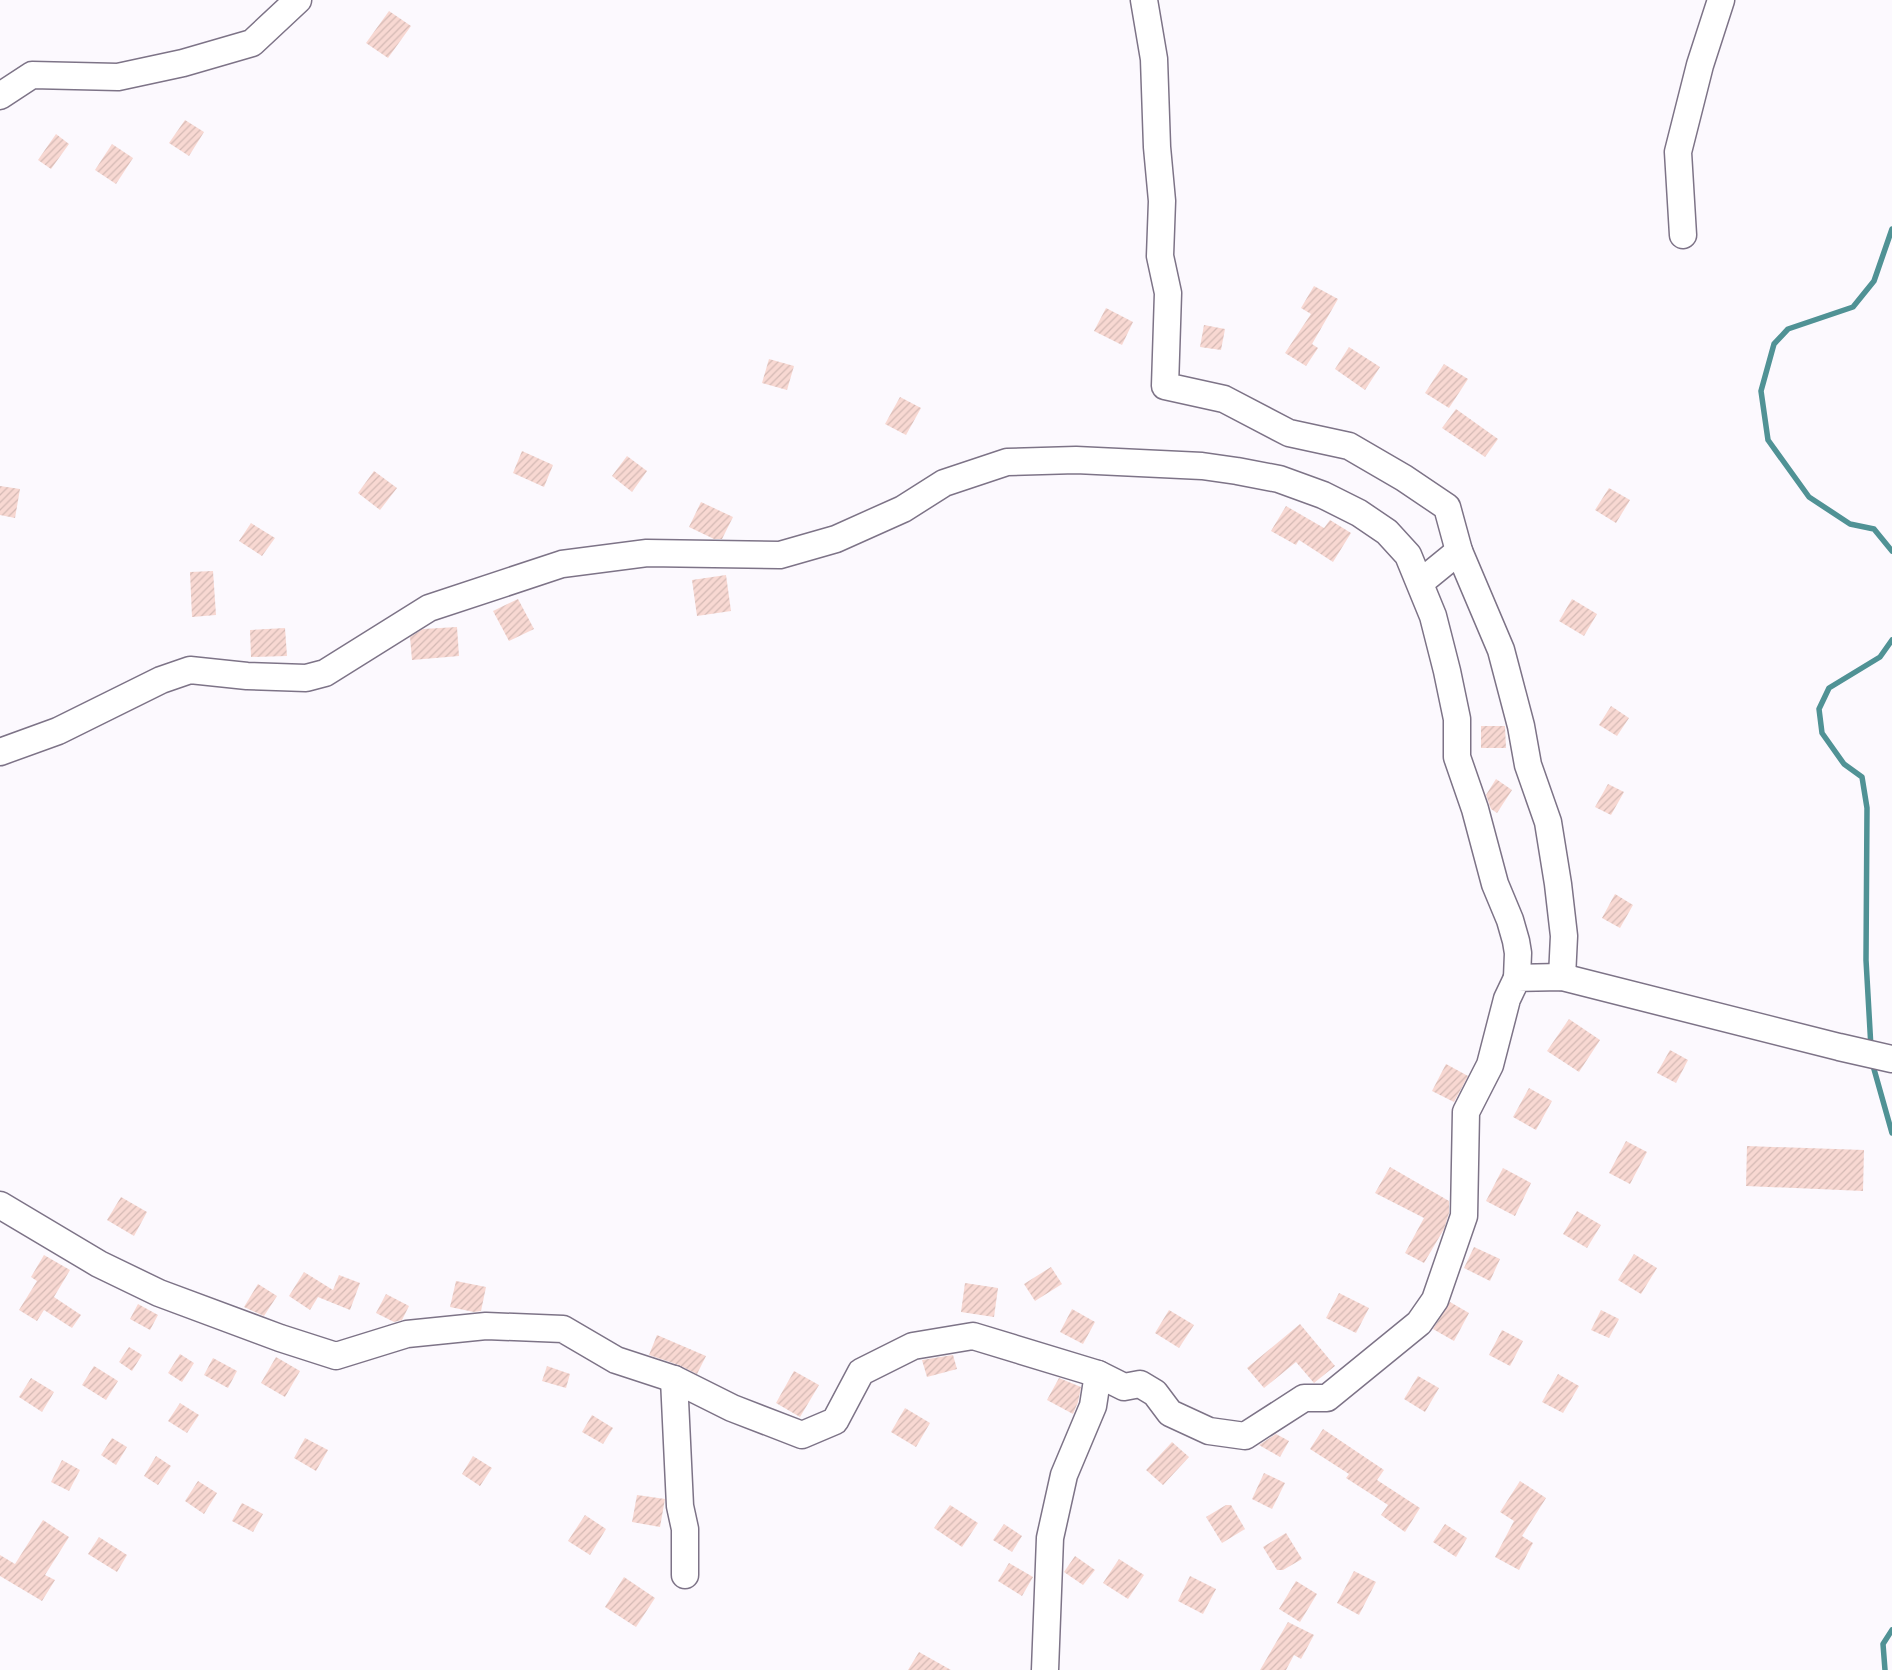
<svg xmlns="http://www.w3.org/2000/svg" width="1892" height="1670" font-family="'Asap Condensed',sans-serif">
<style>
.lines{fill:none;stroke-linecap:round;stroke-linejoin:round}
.stream{stroke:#509295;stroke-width:5.5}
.building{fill:url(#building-hatch)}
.minor-casing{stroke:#7d7387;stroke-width:29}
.minor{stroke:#fff;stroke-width:26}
</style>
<defs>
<pattern id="building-hatch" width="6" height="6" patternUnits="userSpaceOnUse" patternTransform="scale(1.25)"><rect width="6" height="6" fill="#f8d8d2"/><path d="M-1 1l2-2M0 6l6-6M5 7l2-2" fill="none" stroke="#d4b9b4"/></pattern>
</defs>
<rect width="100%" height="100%" fill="#fcf9fe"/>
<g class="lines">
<!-- stream -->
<g class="stream">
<polyline points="1892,229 1874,281 1853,307 1788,329 1774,344 1761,391 1768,440 1809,497 1850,524 1874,529 1892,551"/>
<polyline points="1871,1048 1866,960 1867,808 1862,777 1844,764 1822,733 1819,709 1829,688 1880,657 1892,640"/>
<polyline points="1872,1062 1892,1133"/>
<polyline points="1885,1670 1883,1644 1892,1630"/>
</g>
</g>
<!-- building -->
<g class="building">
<polygon points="389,11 411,26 388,58 366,43"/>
<polygon points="185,120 204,132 189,156 169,143"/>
<polygon points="56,134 69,144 51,169 38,160"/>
<polygon points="112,144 133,158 116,184 95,170"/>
<polygon points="1314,286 1338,299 1312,344 1318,348 1306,366 1285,353 1311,314 1301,308"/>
<polygon points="1106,308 1133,322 1122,345 1094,331"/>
<polygon points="1204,325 1225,329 1221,350 1200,347"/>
<polygon points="1349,347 1380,367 1365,390 1335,369"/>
<polygon points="769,359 794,366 787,390 762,383"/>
<polygon points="1444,364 1468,379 1449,408 1425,393"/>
<polygon points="900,397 921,408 906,435 885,424"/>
<polygon points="1456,409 1498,439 1485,457 1442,428"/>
<polygon points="522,451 553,465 544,487 513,473"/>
<polygon points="627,456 647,471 632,492 612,476"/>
<polygon points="374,471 397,488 380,510 358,493"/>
<polygon points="0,486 20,489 15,518 0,515"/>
<polygon points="1609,488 1630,500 1616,523 1595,510"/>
<polygon points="701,502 733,517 722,539 714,539 689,527"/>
<polygon points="1286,506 1324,528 1330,520 1351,533 1333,562 1299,540 1296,545 1271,531"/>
<polygon points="251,523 275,538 262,556 239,541"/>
<polygon points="213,571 216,615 192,617 190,572"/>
<polygon points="726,575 731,611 697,616 692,580"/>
<polygon points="518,599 534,629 509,641 493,611"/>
<polygon points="1572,599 1597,614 1584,636 1559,621"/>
<polygon points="457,627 459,656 412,660 410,637 423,629"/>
<polygon points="285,628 287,656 251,657 250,630"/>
<polygon points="1611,706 1629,718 1617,736 1599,725"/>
<polygon points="1481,726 1505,726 1506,748 1481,748"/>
<polygon points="1496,779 1512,790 1497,813 1491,809 1486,795"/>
<polygon points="1608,784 1624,792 1611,815 1595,807"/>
<polygon points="1615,894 1633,905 1620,928 1602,918"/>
<polygon points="1569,1019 1600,1040 1579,1072 1547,1051"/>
<polygon points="1670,1050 1688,1060 1676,1083 1657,1073"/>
<polygon points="1446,1064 1468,1076 1454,1102 1432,1091"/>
<polygon points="1529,1088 1552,1101 1536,1130 1513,1117"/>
<polygon points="1626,1141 1647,1152 1630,1184 1609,1173"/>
<polygon points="1747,1146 1864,1150 1863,1191 1746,1186"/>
<polygon points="1390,1167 1449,1201 1449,1213 1444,1229 1424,1263 1405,1253 1424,1218 1375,1193"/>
<polygon points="1503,1168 1531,1183 1515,1216 1486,1201"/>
<polygon points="121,1197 147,1212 134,1236 107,1220"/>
<polygon points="1577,1211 1601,1225 1587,1248 1563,1234"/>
<polygon points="1474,1247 1500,1259 1490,1281 1464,1268"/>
<polygon points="1634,1254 1657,1268 1641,1294 1618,1280"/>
<polygon points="44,1255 70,1270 54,1297 81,1315 72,1328 44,1310 37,1321 19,1310 37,1281 31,1277"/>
<polygon points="1051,1267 1062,1284 1035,1301 1024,1284"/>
<polygon points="304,1272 333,1290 339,1275 360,1283 350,1310 318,1297 310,1310 289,1296"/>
<polygon points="456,1281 486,1287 481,1311 474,1312 450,1307"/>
<polygon points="965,1283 998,1288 994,1317 961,1312"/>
<polygon points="258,1284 277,1296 264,1316 244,1307"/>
<polygon points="1339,1293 1369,1308 1356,1333 1326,1318"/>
<polygon points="386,1294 409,1306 402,1320 394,1322 376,1313"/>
<polygon points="1450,1302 1469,1313 1454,1341 1433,1329"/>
<polygon points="138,1304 158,1315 150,1330 130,1319"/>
<polygon points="1072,1309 1095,1322 1083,1344 1060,1332"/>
<polygon points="1169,1310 1194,1325 1179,1348 1155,1333"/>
<polygon points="1601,1310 1619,1319 1609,1338 1591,1330"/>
<polygon points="1300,1324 1335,1366 1314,1383 1296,1362 1264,1388 1247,1368"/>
<polygon points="1502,1330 1523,1341 1510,1366 1489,1355"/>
<polygon points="657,1335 706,1356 697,1374 679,1365 649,1355"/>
<polygon points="129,1347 142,1355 132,1371 119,1362"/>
<polygon points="180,1354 194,1363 182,1382 168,1373"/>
<polygon points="953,1355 957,1369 927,1377 922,1360"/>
<polygon points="276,1357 300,1371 285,1397 261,1383"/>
<polygon points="213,1358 237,1371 228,1388 204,1375"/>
<polygon points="94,1366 118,1381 106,1400 82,1385"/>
<polygon points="547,1366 570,1374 566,1388 542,1381"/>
<polygon points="794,1371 819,1385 800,1417 776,1403"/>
<polygon points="1558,1374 1579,1386 1563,1413 1542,1402"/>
<polygon points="1418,1376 1439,1388 1425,1412 1404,1399"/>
<polygon points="31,1378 54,1392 42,1412 19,1397"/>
<polygon points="1059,1378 1081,1387 1078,1402 1073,1414 1047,1400"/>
<polygon points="180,1403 199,1415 187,1433 168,1421"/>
<polygon points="905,1408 930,1423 916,1447 891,1432"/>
<polygon points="592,1415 613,1428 603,1444 582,1432"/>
<polygon points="1323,1429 1384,1470 1377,1480 1420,1508 1405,1532 1381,1515 1388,1505 1346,1478 1349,1474 1310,1449"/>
<polygon points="1276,1434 1289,1441 1280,1457 1259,1445"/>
<polygon points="112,1438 127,1447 116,1465 101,1455"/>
<polygon points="305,1438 328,1450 316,1471 294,1458"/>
<polygon points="1172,1442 1189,1457 1163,1485 1146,1470"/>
<polygon points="156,1456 171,1466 158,1485 144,1476"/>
<polygon points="473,1456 492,1468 480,1486 462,1474"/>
<polygon points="62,1460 80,1470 69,1491 51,1482"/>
<polygon points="1264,1473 1285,1483 1272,1509 1252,1499"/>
<polygon points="198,1481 217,1493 204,1514 185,1501"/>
<polygon points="1520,1481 1546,1498 1522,1536 1533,1543 1519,1570 1495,1557 1514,1521 1500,1512"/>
<polygon points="637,1495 665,1499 660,1527 632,1522"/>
<polygon points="242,1503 263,1514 253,1532 232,1521"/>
<polygon points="950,1505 978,1523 962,1547 934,1528"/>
<polygon points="1226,1505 1231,1505 1245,1529 1222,1543 1206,1517"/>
<polygon points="585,1515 606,1529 590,1555 568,1541"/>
<polygon points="43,1520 69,1537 45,1575 55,1580 42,1601 0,1576 0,1555 15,1564"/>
<polygon points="1004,1524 1022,1536 1012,1552 993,1540"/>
<polygon points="1445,1524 1467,1538 1456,1557 1433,1542"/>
<polygon points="1286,1533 1302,1559 1283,1570 1277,1570 1263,1547"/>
<polygon points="99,1537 127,1555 117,1572 88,1554"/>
<polygon points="1075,1556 1095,1570 1083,1585 1064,1572"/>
<polygon points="1119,1559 1144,1575 1128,1599 1103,1583"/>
<polygon points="1009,1563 1033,1577 1022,1596 998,1581"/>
<polygon points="1354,1571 1376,1582 1359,1615 1337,1603"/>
<polygon points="1190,1576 1216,1589 1203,1614 1178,1601"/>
<polygon points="624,1577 655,1598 636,1627 605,1607"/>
<polygon points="1296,1581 1317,1594 1300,1622 1279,1609"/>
<polygon points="1288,1622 1314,1635 1301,1659 1294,1655 1286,1670 1260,1670"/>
<polygon points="919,1652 951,1670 908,1670"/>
</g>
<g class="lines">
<!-- minor casing -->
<g class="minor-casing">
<g id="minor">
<polyline points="1144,0 1154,59 1157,147 1162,201 1160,256 1168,293 1165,386 1224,399 1289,433 1349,446 1404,478 1447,507 1459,551 1501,650 1521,726 1528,765 1548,822 1558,884 1564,936 1562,977"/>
<polyline points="0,96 32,75 118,77 183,63 252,43 298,0"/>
<polyline points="1683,235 1678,152 1700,65 1721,0"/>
<polyline points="1421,582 1459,551"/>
<polyline points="0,752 58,731 161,680 190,670 247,676 306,678 325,673 429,608 562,564 647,553 780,555 836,539 903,509 944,483 1007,462 1076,460 1202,466 1237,471 1279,479 1323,495 1359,513 1387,532 1408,555 1433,616 1447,671 1457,719 1457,757 1475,809 1495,884 1510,920 1516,941 1518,953 1517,978"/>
<polyline points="0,1205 99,1264 159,1293 280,1338 336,1356 407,1334 486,1326 563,1329 616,1360 674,1379 732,1408 802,1435 835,1421 861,1372 913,1346 973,1336 1098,1374 1093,1406 1064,1475 1050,1538 1045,1670"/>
<polyline points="1098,1374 1124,1387 1140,1384 1155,1393 1170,1413 1209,1431 1245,1436 1304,1398 1327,1398 1419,1323 1435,1300 1464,1216 1466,1112 1490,1065 1507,999 1517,978 1562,977 1839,1047 1892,1059"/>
<polyline points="674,1379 680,1506 685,1529 685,1575"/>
</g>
</g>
<!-- minor -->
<use href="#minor" class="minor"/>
</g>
</svg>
